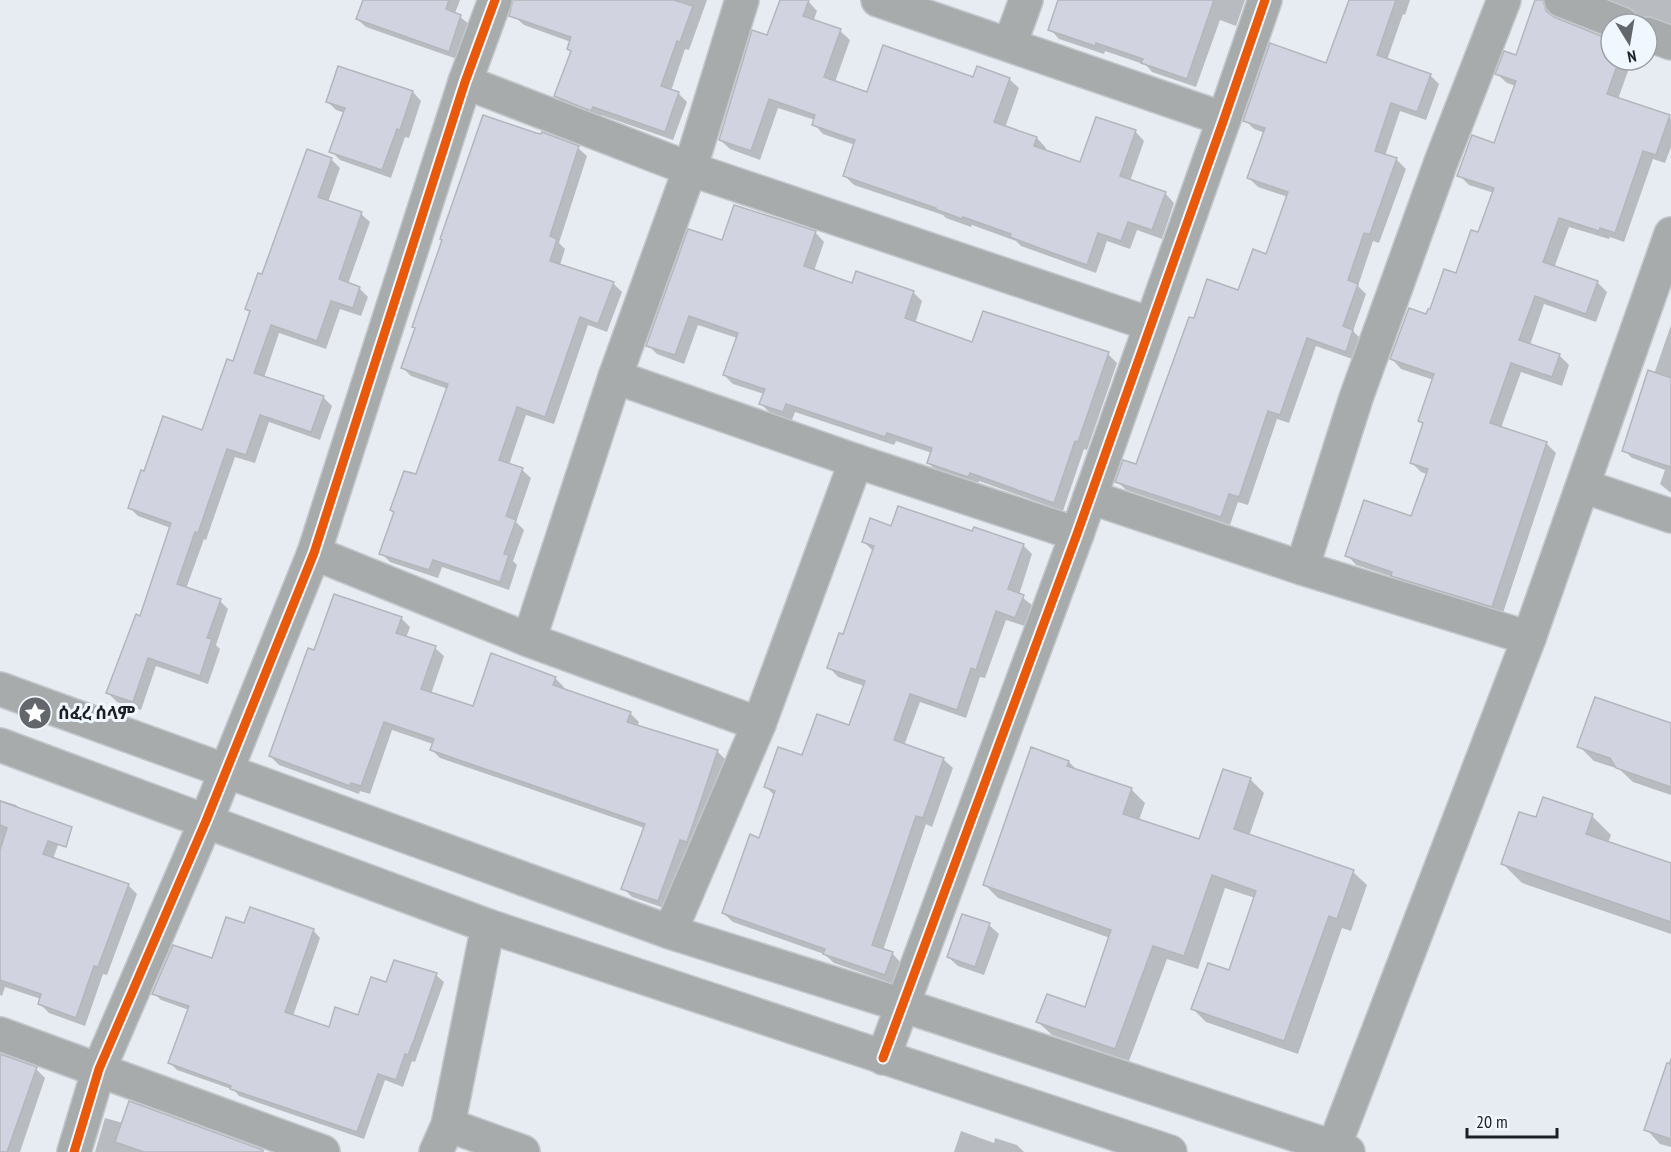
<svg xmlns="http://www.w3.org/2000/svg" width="1671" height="1152" font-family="'PT Sans Narrow','Noto Sans Ethiopic',sans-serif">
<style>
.shadow{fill:#0003}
.building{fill:#d1d4e0;stroke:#b3b6bb;stroke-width:1.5}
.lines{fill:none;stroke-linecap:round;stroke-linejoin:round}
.minor-casing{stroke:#c2c7cc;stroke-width:36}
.secondary-casing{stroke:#c2c7cc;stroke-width:36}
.minor{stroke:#a8abac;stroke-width:33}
.secondary{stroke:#a7abac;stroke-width:33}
.cycleway-casing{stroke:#f1f7ff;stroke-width:13}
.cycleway{stroke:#e8590c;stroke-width:9}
.labels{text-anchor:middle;stroke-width:6;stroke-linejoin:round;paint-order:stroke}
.poi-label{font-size:18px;font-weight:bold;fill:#1c2024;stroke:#f1f7ff;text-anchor:start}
</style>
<rect width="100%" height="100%" fill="#e6ecf2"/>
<!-- shadow -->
<g class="shadow">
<polygon points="364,0 460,0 455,13 469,24 457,59 366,27 357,19"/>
<polygon points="521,0 707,0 689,50 685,49 671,91 678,93 687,102 673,140 601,115 600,118 565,105 556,96 572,52 569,49 571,42 524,25 515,17"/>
<polygon points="781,0 808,1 817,11 813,22 840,31 850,40 835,82 868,94 974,79 1009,79 1019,88 1005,128 1037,138 1046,148 1045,151 1081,164 1135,131 1144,141 1130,181 1165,193 1174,203 1162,239 1137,230 1130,249 1107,241 1096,273 1021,246 1016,241 972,225 971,227 946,218 943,215 854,185 844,175 855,145 823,134 814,124 815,120 778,108 760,160 730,149 720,140 768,37"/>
<polygon points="1060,0 1245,0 1236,26 1220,20 1196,87 1152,72 1146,65 1105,51 1104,54 1059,39 1050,29"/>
<polygon points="1350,0 1410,0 1405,15 1403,14 1387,60 1430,75 1439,84 1426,120 1400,111 1385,156 1397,160 1406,169 1379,243 1373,241 1358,286 1366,294 1353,331 1362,340 1355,360 1316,346 1289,423 1277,419 1248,505 1238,502 1230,525 1126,490 1117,481 1136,466 1195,320 1239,292 1267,256 1288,197 1258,187 1249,178 1265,133 1254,129 1245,120 1327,65"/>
<polygon points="1537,0 1555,0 1552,14 1554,19 1611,41 1611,60 1632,60 1618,99 1669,116 1671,119 1671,147 1665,163 1653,159 1624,242 1610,237 1609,239 1569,227 1554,268 1597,282 1607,292 1596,322 1544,304 1530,345 1559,355 1569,365 1562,386 1521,372 1501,428 1546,443 1556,453 1502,616 1402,585 1396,578 1356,565 1347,555 1412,518 1427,474 1421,472 1411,462 1424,425 1419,420 1434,380 1401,369 1392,359 1431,311 1457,275 1479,234 1494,193 1469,185 1459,175 1495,145 1516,86 1507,83 1497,74 1517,57"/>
<polygon points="1600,0 1671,0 1671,25 1647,16 1645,20"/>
<polygon points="340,68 413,92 421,101 409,138 405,137 391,178 340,160 331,151 345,113 336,110 327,101"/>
<polygon points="578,148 587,156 559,243 565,249 560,265 613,283 622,292 607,332 588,325 554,424 526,415 509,465 522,470 531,478 516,522 524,530 513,561 517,565 509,590 442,567 438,578 390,562 381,553 416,476 448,389 411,376 402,367"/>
<polygon points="331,159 340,168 328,202 361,214 370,222 348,284 359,288 368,297 361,316 340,309 326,349 279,333 264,378 323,397 332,406 320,440 269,422 255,463 235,457 206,540 204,539 186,589 220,601 228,609 216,645 220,649 208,684 156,666 141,710 117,702 108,693 141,618 171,528 138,516 129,507 145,473 203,431 234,363 251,313 247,309 263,276"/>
<polygon points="815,232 824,242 814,271 853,285 913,292 922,301 915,324 973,344 1108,354 1117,363 1087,450 1084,449 1063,511 979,481 977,485 938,472 928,463 932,453 896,441 894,445 795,412 792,420 770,413 761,404 764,394 733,384 724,375 737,338 698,325 684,364 657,354 648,345 723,242"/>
<polygon points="1671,325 1671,493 1660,484 1665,470 1632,458 1624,450 1654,374"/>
<polygon points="892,527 973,533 1023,545 1032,554 1019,595 1032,605 1025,626 1006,620 985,678 980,677 966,718 920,702 904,746 943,759 953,768 932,827 926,824 883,950 892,953 901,963 894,984 834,963 824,954 733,922 723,913 760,839 775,796 765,786 803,757 850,727 864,686 838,677 829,667 844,636 874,552 864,542"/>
<polygon points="401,618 410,627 406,638 435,648 444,656 431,694 473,708 555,678 564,687 563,690 630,713 639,722 637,727 717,751 726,760 667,909 632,897 623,888 644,828 440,758 431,749 433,744 392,730 370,794 360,791 359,794 279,765 270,756 315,652"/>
<polygon points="1671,725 1671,795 1633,782 1619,769 1594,761 1579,746"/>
<polygon points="1069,762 1078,771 1131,789 1145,803 1139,820 1200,841 1224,770 1251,780 1264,793 1249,836 1353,872 1367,885 1351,931 1342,928 1298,1054 1206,1022 1193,1009 1230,972 1255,898 1225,888 1198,969 1167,959 1129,1061 1052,1035 1038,1022 1086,1009 1110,938 998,898 985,885"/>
<polygon points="0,800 16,805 22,811 63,831 53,859 128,885 137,894 107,975 103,974 85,1026 49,1013 40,1004 41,999 5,987 2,996 0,995"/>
<polygon points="1592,816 1611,835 1608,843 1671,865 1671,934 1522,883 1503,864 1537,819"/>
<polygon points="245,925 313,930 320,938 293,1016 329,1029 359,1017 387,984 436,975 444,982 420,1048 415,1062 412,1061 403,1087 385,1080 364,1139 239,1096 234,1090 177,1070 170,1063 189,1010 161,1000 154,993 213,960"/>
<polygon points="989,925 999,934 984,975 958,966 948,957"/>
<polygon points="0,1056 36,1069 45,1078 20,1152 0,1152"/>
<polygon points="1671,1057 1671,1147 1660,1144 1646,1129"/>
<polygon points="130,1103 264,1152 95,1152 105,1118 123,1123"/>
<polygon points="961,1131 994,1143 995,1138 1017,1145 1024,1152 954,1152"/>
</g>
<!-- building -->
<g class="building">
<polygon points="363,0 449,0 446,9 461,15 449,52 356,19"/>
<polygon points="513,0 674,0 693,6 680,42 677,41 661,86 679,92 665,132 593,107 591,111 554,96 571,51 567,49 571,37 509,16"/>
<polygon points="780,0 809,0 803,16 841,29 824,77 867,92 883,45 973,77 977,66 1010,78 994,122 1037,137 1034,146 1080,162 1096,117 1136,130 1120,176 1166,192 1152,230 1128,222 1121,241 1098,233 1087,265 1050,252 1010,237 1011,234 963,217 962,219 935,209 936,208 843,176 855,140 812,125 815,115 769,99 751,151 719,140 752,30 767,35"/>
<polygon points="1058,0 1214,0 1187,79 1141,63 1143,59 1096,43 1095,46 1048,30"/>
<polygon points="1349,0 1396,0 1377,55 1431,74 1417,112 1391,103 1375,151 1397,158 1370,234 1364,233 1348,280 1358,284 1343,326 1353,330 1346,352 1307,338 1280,415 1268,411 1239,497 1229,494 1221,517 1115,482 1123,460 1136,464 1189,317 1194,318 1207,279 1238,290 1253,249 1266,254 1288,192 1247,178 1265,128 1243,121 1270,43 1326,63"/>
<polygon points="1535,0 1543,0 1546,11 1554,17 1611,40 1611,60 1619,60 1607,94 1670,115 1656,155 1643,151 1615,233 1600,228 1599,231 1559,218 1543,262 1598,281 1586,314 1535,296 1519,340 1560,354 1552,377 1511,363 1490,423 1547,442 1492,607 1391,576 1392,572 1345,556 1364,500 1411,516 1428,469 1410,463 1423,423 1418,421 1434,374 1390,359 1409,308 1426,314 1428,309 1430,309 1444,269 1456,273 1471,230 1478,232 1494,188 1457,176 1472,135 1494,143 1516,81 1495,74 1504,51 1516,55"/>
<polygon points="338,66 413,91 400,130 397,129 382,170 329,152 345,108 326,102"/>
<polygon points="483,115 536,133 541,134 542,132 579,146 550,236 557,239 550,261 614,282 598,324 580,317 545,417 517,407 499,460 523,468 506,516 516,520 504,554 509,555 500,582 433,560 429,570 379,554 394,512 390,510 404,471 416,474 448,384 401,368 415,328 412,327 442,240 440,239"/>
<polygon points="307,149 332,158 318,197 362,212 339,279 360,287 353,308 331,301 317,341 271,325 254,373 324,396 311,432 260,415 246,455 227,449 198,533 195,532 177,584 221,599 207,638 212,639 200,676 148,658 133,702 106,693 136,614 140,616 171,523 128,508 141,470 144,471 163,416 202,430 227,359 233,361 250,311 245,309 258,273 262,274"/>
<polygon points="734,205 816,231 804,266 852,283 856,271 914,291 905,318 972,342 983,311 1109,352 1078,442 1075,441 1054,503 970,473 968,477 927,463 932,448 887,433 885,437 786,404 783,412 759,404 765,389 723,375 738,333 689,316 675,355 646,346 688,229 722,240"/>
<polygon points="1648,370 1671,378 1671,467 1622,451"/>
<polygon points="898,506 972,531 974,527 1024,544 1008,589 1024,595 1015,618 996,611 976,670 971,668 957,710 910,694 894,740 944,758 923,818 916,816 872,945 893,952 885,975 823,954 825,949 722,913 750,834 759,838 775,791 764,787 778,747 802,755 817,714 849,725 865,681 827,668 839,633 843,634 874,546 862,542 870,518 891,526"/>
<polygon points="334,594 402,617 396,633 436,646 421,689 473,706 491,653 556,677 553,685 631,712 627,722 718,750 687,842 680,840 658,901 621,889 645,824 430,750 434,739 384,722 361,786 351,783 350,786 269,756 308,648 314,650"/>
<polygon points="1595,697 1671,723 1671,787 1616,768 1610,758 1577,747"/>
<polygon points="1031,747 1069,761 1067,766 1132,788 1123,814 1199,839 1223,769 1251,778 1234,829 1354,870 1337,919 1329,916 1284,1041 1191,1009 1208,963 1229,970 1256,891 1212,875 1184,956 1153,946 1115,1049 1036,1022 1047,994 1085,1007 1111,930 983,885"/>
<polygon points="1543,797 1593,814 1586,834 1671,863 1671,922 1501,864 1519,812 1536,817"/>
<polygon points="0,801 72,827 66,847 48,841 43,854 129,884 98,967 94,966 76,1018 38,1004 41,994 0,980 0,850 7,828 0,825"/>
<polygon points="250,907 314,929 285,1012 329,1027 335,1007 358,1015 371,977 386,982 394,960 437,973 414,1040 408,1055 405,1054 396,1080 378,1074 357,1132 230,1089 231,1086 168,1063 189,1006 152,994 173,945 212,958 226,917 244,923"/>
<polygon points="962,914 990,923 975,967 947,957"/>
<polygon points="0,1054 37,1067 7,1152 0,1152"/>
<polygon points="1667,1063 1671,1064 1671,1139 1644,1130"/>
<polygon points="129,1101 263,1150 263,1152 144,1152 115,1142"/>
</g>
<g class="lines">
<!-- minor casing -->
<g class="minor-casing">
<g id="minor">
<polyline points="878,0 1224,119"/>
<polyline points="1561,0 1622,24"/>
<polyline points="1647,34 1671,43"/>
<polyline points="1010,44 1026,0"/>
<polyline points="465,82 690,169 1150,324"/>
<polyline points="615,377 856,461 1077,534"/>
<polyline points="1583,486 1671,516"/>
<polyline points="1090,497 1302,568 1529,638"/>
<polyline points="314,553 529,640 759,724"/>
<polyline points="1302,568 1356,398 1441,162 1504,0"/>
<polyline points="529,640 615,377 690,169 742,0"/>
<polyline points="670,932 759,724 856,461"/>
<polyline points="0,1034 323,1152"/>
<polyline points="883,1058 1077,534 1224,119 1265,0"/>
<polyline points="448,1125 523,1152"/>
<polyline points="74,1152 99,1069 206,821 314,553 465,82 495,0"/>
<polyline points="436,1152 448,1125 488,926"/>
<polyline points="1332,1152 1529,638 1671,234"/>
</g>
</g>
<!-- secondary casing -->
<g class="secondary-casing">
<g id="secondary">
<polyline points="0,689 670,932 902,1005 1348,1152"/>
<polyline points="0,745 488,926 1170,1152"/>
</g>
</g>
<!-- minor -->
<use href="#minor" class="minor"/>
<!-- secondary -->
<use href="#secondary" class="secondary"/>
<!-- cycleway casing -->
<g class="cycleway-casing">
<g id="cycleway">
<polyline points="883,1058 1077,534 1224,119 1265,0"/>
<polyline points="74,1152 99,1069 206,821 314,553 465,82 495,0"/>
</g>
</g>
<!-- cycleway -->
<use href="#cycleway" class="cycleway"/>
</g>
<!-- icons -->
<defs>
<g id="sight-disc" transform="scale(1.725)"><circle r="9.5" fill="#63676c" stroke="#f1f7ff"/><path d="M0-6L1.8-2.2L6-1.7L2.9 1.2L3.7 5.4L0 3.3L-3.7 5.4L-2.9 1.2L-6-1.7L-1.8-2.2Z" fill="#fff"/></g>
</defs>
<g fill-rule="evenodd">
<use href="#sight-disc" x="35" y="713"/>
</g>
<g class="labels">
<!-- poi labels -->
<g class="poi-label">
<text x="58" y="719">ሰፈረ ሰላም</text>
</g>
</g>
<!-- north arrow -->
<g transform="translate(1629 42) rotate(169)"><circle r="28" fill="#f1f7ff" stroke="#9ca1a7" stroke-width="1.5"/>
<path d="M0-4.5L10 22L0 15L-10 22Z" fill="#63676c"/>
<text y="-9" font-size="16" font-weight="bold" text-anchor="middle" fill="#1c2024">N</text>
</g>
<!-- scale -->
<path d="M1467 1128v9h90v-9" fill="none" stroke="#1c2024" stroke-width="3"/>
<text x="1476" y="1128" font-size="18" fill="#1c2024" stroke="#f1f7ff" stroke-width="4.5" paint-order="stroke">20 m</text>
</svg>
